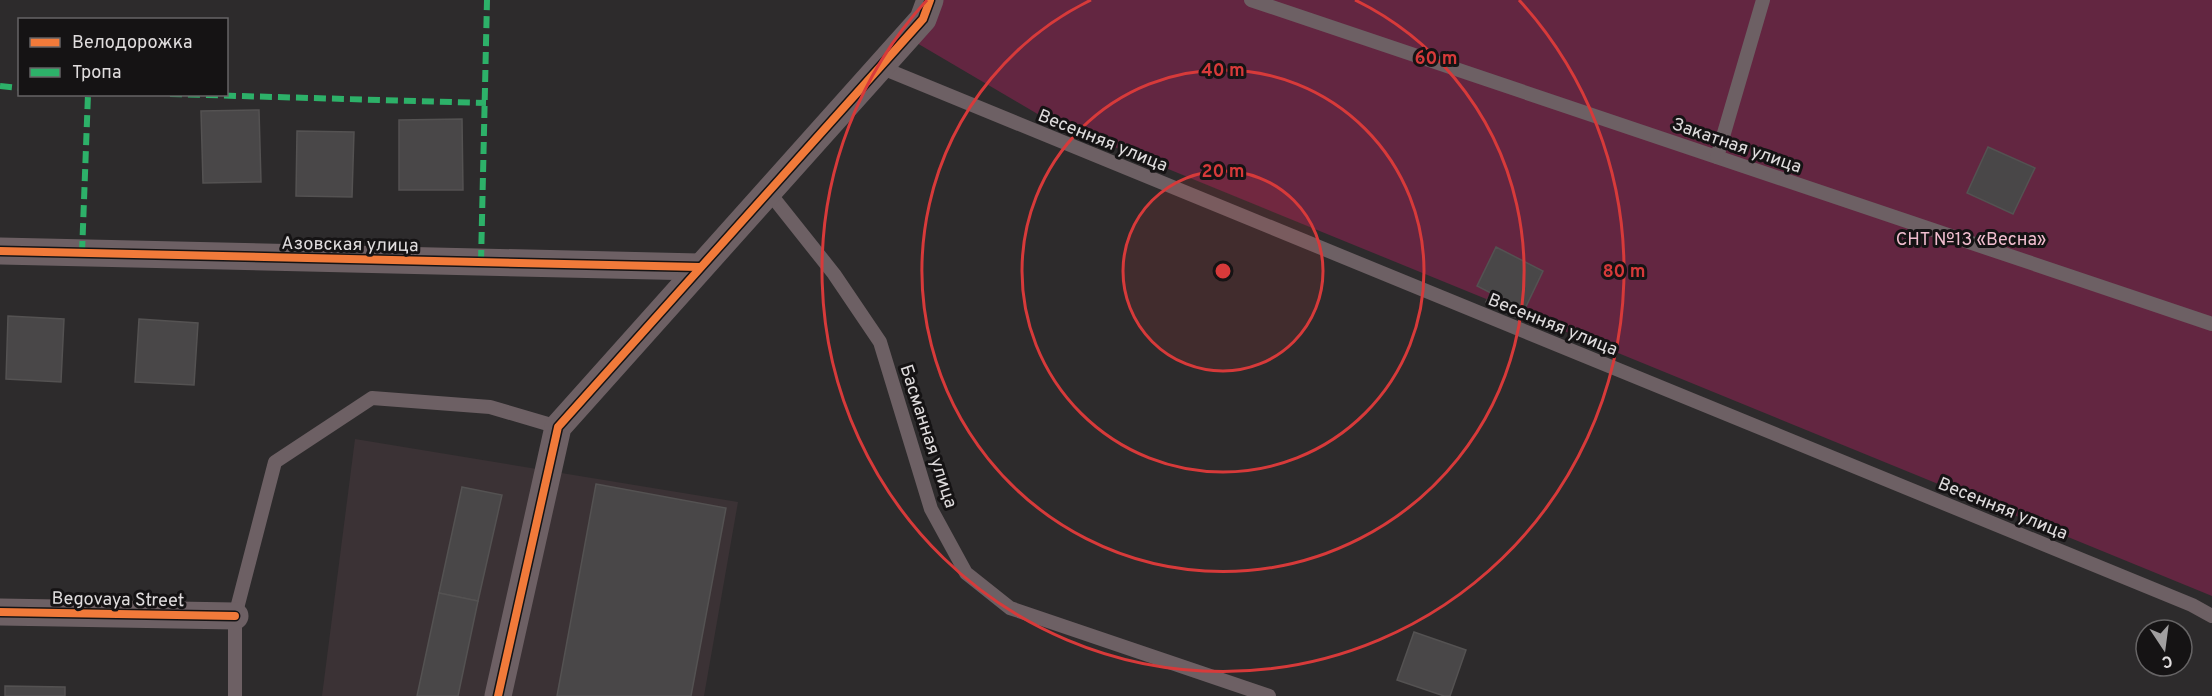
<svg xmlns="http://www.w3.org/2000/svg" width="2212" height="696" font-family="Overpass,sans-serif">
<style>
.built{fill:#3b3235}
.green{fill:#632641}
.building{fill:#494748;stroke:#545252;stroke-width:1.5}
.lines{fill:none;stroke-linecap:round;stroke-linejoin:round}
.service{stroke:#6d6064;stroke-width:14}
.minor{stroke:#6d6064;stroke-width:27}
.quiet{stroke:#2db169;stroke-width:6;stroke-dasharray:12 6;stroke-linecap:butt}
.cycleway-casing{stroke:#151314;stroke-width:11}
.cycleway{stroke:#f17a3a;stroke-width:8}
.ring{fill:none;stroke:#d73a3a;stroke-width:3}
.labels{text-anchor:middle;stroke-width:6;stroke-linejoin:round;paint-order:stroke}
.street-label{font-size:18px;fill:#e0ddde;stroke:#151314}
.park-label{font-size:18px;fill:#f1becf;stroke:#151314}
.centre{fill:#d73a3a;stroke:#151314;stroke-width:3}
.ring-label{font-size:18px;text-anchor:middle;font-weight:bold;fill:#d73a3a;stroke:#151314;stroke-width:6;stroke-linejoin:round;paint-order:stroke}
</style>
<rect width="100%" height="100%" fill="#2d2b2c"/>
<!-- built -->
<polygon class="built" points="355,439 738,502 704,696 322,696"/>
<!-- green -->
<polygon class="green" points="926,0 2212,0 2212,596 1046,119 910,39"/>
<!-- building -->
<g class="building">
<polygon points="259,110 261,182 203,183 201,111"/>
<polygon points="462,119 463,190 399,190 399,120"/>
<polygon points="297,131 354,132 352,197 296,196"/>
<polygon points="1988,147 2035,168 2013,214 1967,193"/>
<polygon points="1496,247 1543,271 1520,319 1486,302 1491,293 1477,286"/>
<polygon points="8,316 64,319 61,382 6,379"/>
<polygon points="139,319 198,323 194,385 135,382"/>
<polygon points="596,484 726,508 691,696 557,696"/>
<polygon points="462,487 502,495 478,601 439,593"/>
<polygon points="439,593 478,601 458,696 417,696"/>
<polygon points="1414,632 1466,650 1450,696 1444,696 1397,680"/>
<polygon points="5,686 65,687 65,696 5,696"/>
</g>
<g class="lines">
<!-- service -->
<g class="service">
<polyline points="1251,0 2212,324"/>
<polyline points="880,67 2192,605 2212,616"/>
<polyline points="1717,157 1763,0"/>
<polyline points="768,191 834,274 880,342 931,509 966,573 1010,608 1269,696"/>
<polyline points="235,696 235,616 275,462 372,398 490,407 558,427"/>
</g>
<!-- minor -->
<g class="minor">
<polyline points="0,251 699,267"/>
<polyline points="0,612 235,616"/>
<polyline points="498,696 558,427 923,19 930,0"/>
</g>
<!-- quiet -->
<g class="quiet">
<polyline points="0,86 20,88"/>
<polyline points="170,94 486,103"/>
<polyline points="82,253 88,94"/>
<polyline points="481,262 487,0"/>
</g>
<!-- cycleway casing -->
<g class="cycleway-casing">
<g id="cycleway">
<polyline points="0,251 699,267"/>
<polyline points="0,612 235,616"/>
<polyline points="498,696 558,427 923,19 930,0"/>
</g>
</g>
<!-- cycleway -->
<use href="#cycleway" class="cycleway"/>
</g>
<!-- distance rings -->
<circle cx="1223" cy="271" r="100" fill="#d73a3a" fill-opacity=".12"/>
<g class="ring">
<circle cx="1223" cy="271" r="100"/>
<circle cx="1223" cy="271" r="201"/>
<path d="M1355 0A301 301 0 1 1 1091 0"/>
<path d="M1519 0A401 401 0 1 1 927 0"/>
</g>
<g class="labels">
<!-- street labels -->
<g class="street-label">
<text transform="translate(1103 140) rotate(22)" y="6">Весенняя улица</text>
<text transform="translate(1737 145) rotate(19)" y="6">Закатная улица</text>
<text transform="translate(350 244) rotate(1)" y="6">Азовская улица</text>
<text transform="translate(1553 324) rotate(22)" y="6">Весенняя улица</text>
<text transform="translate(929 436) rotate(72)" y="6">Басманная улица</text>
<text transform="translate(2003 508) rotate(22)" y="6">Весенняя улица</text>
<text transform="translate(118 599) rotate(1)" y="6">Begovaya Street</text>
</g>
<!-- park labels -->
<g class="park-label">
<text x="1971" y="245">СНТ №13 «Весна»</text>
</g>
</g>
<circle cx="1223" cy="271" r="9" class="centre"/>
<g class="ring-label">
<text x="1436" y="64">60 m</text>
<text x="1223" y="76">40 m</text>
<text x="1223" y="177">20 m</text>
<text x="1624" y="277">80 m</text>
</g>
<!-- legend -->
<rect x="18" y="18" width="210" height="78" fill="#151314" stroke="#666465" stroke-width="1.5"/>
<rect x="30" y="38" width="30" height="9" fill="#f17a3a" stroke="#666465" stroke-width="1.5"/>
<text x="72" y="48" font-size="18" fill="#e0ddde">Велодорожка</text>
<rect x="30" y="68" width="30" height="9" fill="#2db169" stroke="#666465" stroke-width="1.5"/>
<text x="72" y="78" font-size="18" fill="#e0ddde">Тропа</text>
<!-- north arrow -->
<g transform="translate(2164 648) rotate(167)"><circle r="28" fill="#151314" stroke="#666465" stroke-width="1.5"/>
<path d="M0-4.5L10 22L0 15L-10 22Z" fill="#a19fa0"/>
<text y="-9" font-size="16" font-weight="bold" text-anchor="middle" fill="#e0ddde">С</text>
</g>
</svg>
